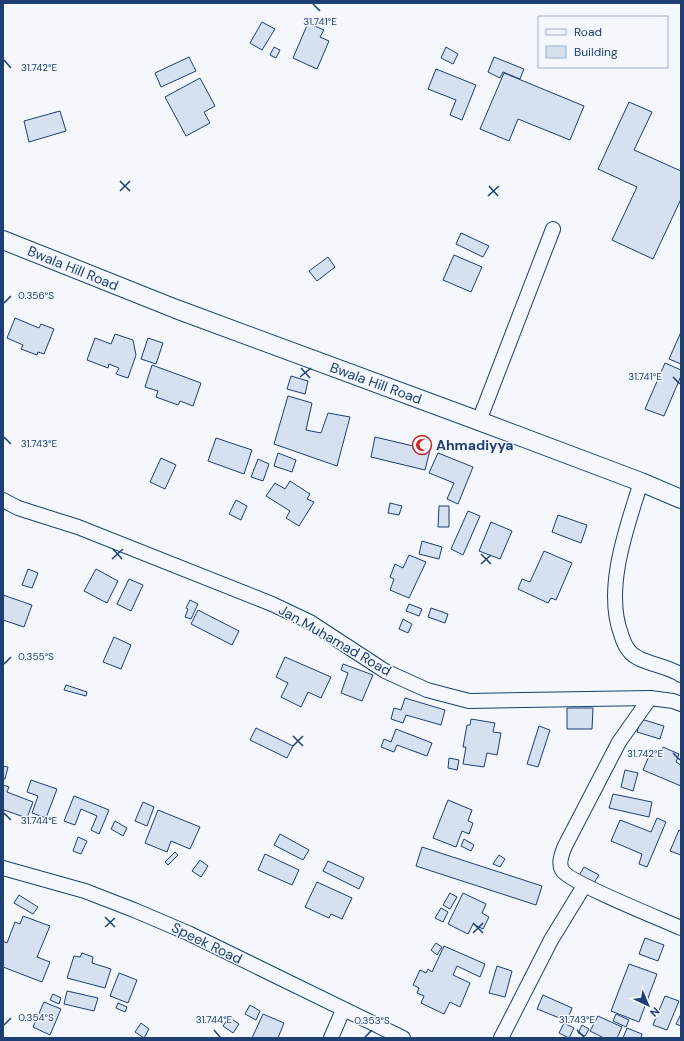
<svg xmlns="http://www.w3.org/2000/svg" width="684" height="1041" font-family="'DM Sans',sans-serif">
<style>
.building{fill:#d5e0f0;stroke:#1d3f73}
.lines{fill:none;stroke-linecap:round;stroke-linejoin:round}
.minor-casing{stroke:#1d3f73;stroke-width:16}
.tertiary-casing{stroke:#1d3f73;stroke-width:20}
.minor{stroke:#f4f7fb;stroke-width:14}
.tertiary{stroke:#f4f7fb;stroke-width:18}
.ticks{fill:none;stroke:#1d3f73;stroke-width:1.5}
.labels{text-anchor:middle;stroke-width:3;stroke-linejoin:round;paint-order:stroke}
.street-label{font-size:14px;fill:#1d3f73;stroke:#f4f7fb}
.poi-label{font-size:14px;font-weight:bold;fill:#1d3f73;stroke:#f4f7fb;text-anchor:start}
.ticks-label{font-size:10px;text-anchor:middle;fill:#1d3f73;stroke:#f4f7fb;stroke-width:3;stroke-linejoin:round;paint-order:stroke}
</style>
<rect width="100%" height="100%" fill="#f4f7fb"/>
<!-- building -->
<g class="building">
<polygon points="262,22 275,29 262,50 250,43"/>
<polygon points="308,23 324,30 320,37 329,41 317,69 293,58"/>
<polygon points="274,47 280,50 276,58 270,55"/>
<polygon points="446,47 458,54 453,64 441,58"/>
<polygon points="189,57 196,71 161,87 155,73"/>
<polygon points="494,57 524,69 520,79 503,72 500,78 488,72"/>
<polygon points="436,69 476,85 462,120 450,115 456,100 428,89"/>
<polygon points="504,73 584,106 570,140 518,119 509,141 480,129"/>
<polygon points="200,78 215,106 204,112 210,123 186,136 165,97"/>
<polygon points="629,102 652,112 634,150 681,171 681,199 653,259 612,240 637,187 598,169"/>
<polygon points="60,111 66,131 29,142 24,121"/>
<polygon points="461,233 489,246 483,257 456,244"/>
<polygon points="454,255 482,267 471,292 443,280"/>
<polygon points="328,257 335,267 317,281 309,271"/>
<polygon points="15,318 39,328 41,324 54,329 44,354 38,352 37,355 21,349 23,345 7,338"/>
<polygon points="681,332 681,364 669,359"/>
<polygon points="115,334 133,340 136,355 128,378 116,374 119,368 109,364 108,368 87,360 95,338 111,344"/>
<polygon points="148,338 163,343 156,364 141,359"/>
<polygon points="665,363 681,370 681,376 664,416 645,409"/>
<polygon points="152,365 201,383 193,406 180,401 178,405 156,397 158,391 145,387"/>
<polygon points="291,376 308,381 305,394 287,389"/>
<polygon points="288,396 312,403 306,430 321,433 328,413 350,417 337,466 274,444"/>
<polygon points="375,437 430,450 425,470 371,457"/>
<polygon points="216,438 252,450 244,474 208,461"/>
<polygon points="278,453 296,460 292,472 274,466"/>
<polygon points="438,453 473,467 458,504 447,499 454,483 429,473"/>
<polygon points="161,458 176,465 165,489 150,482"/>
<polygon points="258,459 269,464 263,481 251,477"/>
<polygon points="290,481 310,494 307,499 314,502 299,526 286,518 290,511 266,496 275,483 285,489"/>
<polygon points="236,500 247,506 241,520 229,514"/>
<polygon points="390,503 402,506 399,515 388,513"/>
<polygon points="439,506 449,506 449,527 438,527"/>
<polygon points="468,511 480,516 463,555 451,549"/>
<polygon points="558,515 587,525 581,543 552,532"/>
<polygon points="491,522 512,531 500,559 479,551"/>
<polygon points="422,541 442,547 439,559 419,554"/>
<polygon points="544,551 572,563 556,600 551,598 548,603 518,589 522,579 530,582"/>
<polygon points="409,555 426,562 409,598 390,590 394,579 390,577 395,564 403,568"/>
<polygon points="28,569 38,573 32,588 22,585"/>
<polygon points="96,569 118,581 107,603 84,591"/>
<polygon points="129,579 143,585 131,611 117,604"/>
<polygon points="3,595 32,605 24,627 3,620"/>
<polygon points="190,600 198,604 191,619 185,617 188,609 186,608"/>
<polygon points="409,604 422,609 419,616 406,611"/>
<polygon points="431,608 448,614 445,623 428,617"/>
<polygon points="198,610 239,631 232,645 191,624"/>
<polygon points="403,619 412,624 408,633 399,629"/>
<polygon points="114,637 131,645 121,669 103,662"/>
<polygon points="285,657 331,677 321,698 308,692 301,707 281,697 288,683 276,677"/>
<polygon points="343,664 373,675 362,701 341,693 348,673 341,670"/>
<polygon points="66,685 87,692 86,696 64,690"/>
<polygon points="405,698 445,710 441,725 406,715 403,723 391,719 394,708 401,710"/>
<polygon points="567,708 593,708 592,729 567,729"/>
<polygon points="471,719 495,723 493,732 501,733 497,755 487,753 484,767 463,764 466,747 463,747 467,725 470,725"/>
<polygon points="641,719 664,726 660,739 637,732"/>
<polygon points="539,726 550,730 538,767 527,764"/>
<polygon points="256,728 293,746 287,758 250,740"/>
<polygon points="396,729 432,743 427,756 397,745 394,752 381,747 384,739 391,742"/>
<polygon points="663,747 679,754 676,762 681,765 681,786 643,770 652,749 661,753"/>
<polygon points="449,758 459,760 457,770 448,768"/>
<polygon points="3,766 8,767 5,779 3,779"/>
<polygon points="625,770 638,773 633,791 621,787"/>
<polygon points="31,780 57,789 46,818 32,813 38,796 27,792"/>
<polygon points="3,785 9,787 7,792 33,802 27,818 4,810 3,814"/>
<polygon points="613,794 652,802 649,817 609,808"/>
<polygon points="74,796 109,810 99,834 91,830 97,816 81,809 75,825 64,821"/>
<polygon points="448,800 472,810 468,821 473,823 469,834 462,831 456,847 433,838"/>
<polygon points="143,802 154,807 147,826 135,821"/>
<polygon points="158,810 200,827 190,849 171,841 167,852 145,843"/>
<polygon points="657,818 666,822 647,867 639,864 642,854 611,841 620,820 651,832"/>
<polygon points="115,821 127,828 123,836 111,829"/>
<polygon points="679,830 681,831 681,855 670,851"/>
<polygon points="280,834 309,850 303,860 274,845"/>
<polygon points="78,837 87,841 81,854 73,851"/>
<polygon points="464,839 474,845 471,851 461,846"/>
<polygon points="422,847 542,886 536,905 416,866"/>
<polygon points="175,852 178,855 168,865 165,862"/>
<polygon points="265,854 299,870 292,885 258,870"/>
<polygon points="499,855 505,859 500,867 493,864"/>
<polygon points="200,860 208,866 201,877 192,871"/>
<polygon points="328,861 364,878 359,889 323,871"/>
<polygon points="584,867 599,875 592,886 578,877"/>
<polygon points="317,882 352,898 342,919 331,914 329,918 305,907"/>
<polygon points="450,893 457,897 450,909 443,905"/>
<polygon points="463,893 486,904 482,913 489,917 483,929 473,924 468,934 448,924"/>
<polygon points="19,895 38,907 33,914 14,903"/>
<polygon points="441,908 448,912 443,922 435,918"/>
<polygon points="23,916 50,926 37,957 50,962 42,982 3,967 3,941 7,943 15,922 20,924"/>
<polygon points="645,938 664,945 658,961 639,954"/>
<polygon points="436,943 442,947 437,955 431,950"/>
<polygon points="444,946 485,964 480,977 457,966 453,975 470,983 460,1007 450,1002 444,1014 421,1003 424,996 417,993 419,988 413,985 420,970 426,973 428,969 432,972"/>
<polygon points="82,953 93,957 92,963 111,969 105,988 67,978 74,956 80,957"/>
<polygon points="629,964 657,974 639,1022 611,1011"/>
<polygon points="497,966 512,971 505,997 489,993"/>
<polygon points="119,973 137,980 128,1003 110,996"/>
<polygon points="67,991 98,998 94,1011 64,1004"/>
<polygon points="53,994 61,998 59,1004 50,1000"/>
<polygon points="543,995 572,1008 567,1021 537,1009"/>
<polygon points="665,996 679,1001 667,1030 653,1025"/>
<polygon points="44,1002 61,1009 50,1035 33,1027"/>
<polygon points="118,1003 127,1007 125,1012 116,1008"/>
<polygon points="250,1005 260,1011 256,1020 245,1014"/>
<polygon points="263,1014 284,1023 278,1038 252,1038"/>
<polygon points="616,1014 629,1020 626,1027 613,1021"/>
<polygon points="681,1014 681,1026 676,1024"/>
<polygon points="598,1016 622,1027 617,1038 604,1038 590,1031"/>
<polygon points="229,1017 239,1024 233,1033 223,1026"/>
<polygon points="141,1023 149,1029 144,1038 135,1032"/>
<polygon points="564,1023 574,1028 569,1038 559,1033"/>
<polygon points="582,1025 589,1029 585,1036 578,1033"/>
<polygon points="627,1028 642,1034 641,1038 623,1038"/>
</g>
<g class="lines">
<!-- minor casing -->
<g class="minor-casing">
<g id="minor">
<polyline points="479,421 553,229"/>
<path d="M641 482C627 527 604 588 621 634 623 641 626 648 631 653 642 664 667 665 681 675"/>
<polyline points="3,500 18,508 78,527 272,604 310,622 385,671 427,690 469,701 650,698 673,701 681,704"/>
<path d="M650 698 619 742 565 846C562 853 558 863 562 870 568 882 663 920 681 928"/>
<polyline points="3,868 85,891 134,910 188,933 403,1038"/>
<polyline points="331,1038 343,1010"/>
<polyline points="501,1038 551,940 584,886"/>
</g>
</g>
<!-- tertiary casing -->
<g class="tertiary-casing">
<polyline id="tertiary" points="3,240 176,309 479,421 641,482 681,499"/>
</g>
<!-- minor -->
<use href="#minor" class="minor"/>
<!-- tertiary -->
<use href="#tertiary" class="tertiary"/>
</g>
<!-- ticks -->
<path class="ticks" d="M313 4 320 11M4 60 11 68M120 181 130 191M489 186 498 196M120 191 130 181M488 196 499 186M4 303 11 296M301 368 310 378M300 377 311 368M673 377 680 384M4 437 11 444M113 549 122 559M481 554 491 564M112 559 123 549M481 564 491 555M4 664 11 657M293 736 303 746M293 746 303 736M673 753 680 760M4 813 11 820M105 917 115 927M473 923 483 933M105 927 115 918M473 933 483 923M4 1025 11 1018M214 1030 220 1037M577 1030 584 1037M365 1037 372 1030"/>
<!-- icons -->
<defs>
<g id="mosque-ring" transform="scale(1)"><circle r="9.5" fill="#f4f7fb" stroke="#c62828" stroke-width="1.5"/><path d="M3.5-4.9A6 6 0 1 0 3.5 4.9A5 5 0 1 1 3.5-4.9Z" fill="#c62828"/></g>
</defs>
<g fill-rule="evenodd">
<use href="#mosque-ring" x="422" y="445"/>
</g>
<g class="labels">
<!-- street labels -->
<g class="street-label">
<text transform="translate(73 268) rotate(22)" y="5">Bwala Hill Road</text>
<text transform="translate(376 383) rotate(20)" y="5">Bwala Hill Road</text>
<text transform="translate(335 640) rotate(30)" y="5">Jan Muhamad Road</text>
<text transform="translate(207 943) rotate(26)" y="5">Speek Road</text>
</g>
<!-- poi labels -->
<g class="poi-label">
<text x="436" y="450">Ahmadiyya</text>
</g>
</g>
<g class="ticks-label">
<text x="320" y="25">31.741°E</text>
<text x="39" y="71">31.742°E</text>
<text x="36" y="299">0.356°S</text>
<text x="645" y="380">31.741°E</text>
<text x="39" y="447">31.743°E</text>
<text x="36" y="660">0.355°S</text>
<text x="645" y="757">31.742°E</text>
<text x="39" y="824">31.744°E</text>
<text x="36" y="1021">0.354°S</text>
<text x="214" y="1023">31.744°E</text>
<text x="577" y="1023">31.743°E</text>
<text x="372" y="1024">0.353°S</text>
</g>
<!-- border -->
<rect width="684" height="1041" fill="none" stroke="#1d3f73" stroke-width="8"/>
<!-- legend -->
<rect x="538" y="16" width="130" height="52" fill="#f4f7fb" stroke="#9eadc5"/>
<rect x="546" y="29" width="20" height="6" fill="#f4f7fb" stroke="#9eadc5"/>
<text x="574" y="36" font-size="12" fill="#1d3f73">Road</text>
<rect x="546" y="46" width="20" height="12" fill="#d5e0f0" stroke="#9eadc5"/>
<text x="574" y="56" font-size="12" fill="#1d3f73">Building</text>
<!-- north arrow -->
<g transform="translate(648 1005) rotate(136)" stroke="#f4f7fb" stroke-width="3" paint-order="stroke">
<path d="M0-3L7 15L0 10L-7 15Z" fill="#1d3f73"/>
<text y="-6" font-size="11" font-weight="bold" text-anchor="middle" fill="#1d3f73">N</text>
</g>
</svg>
